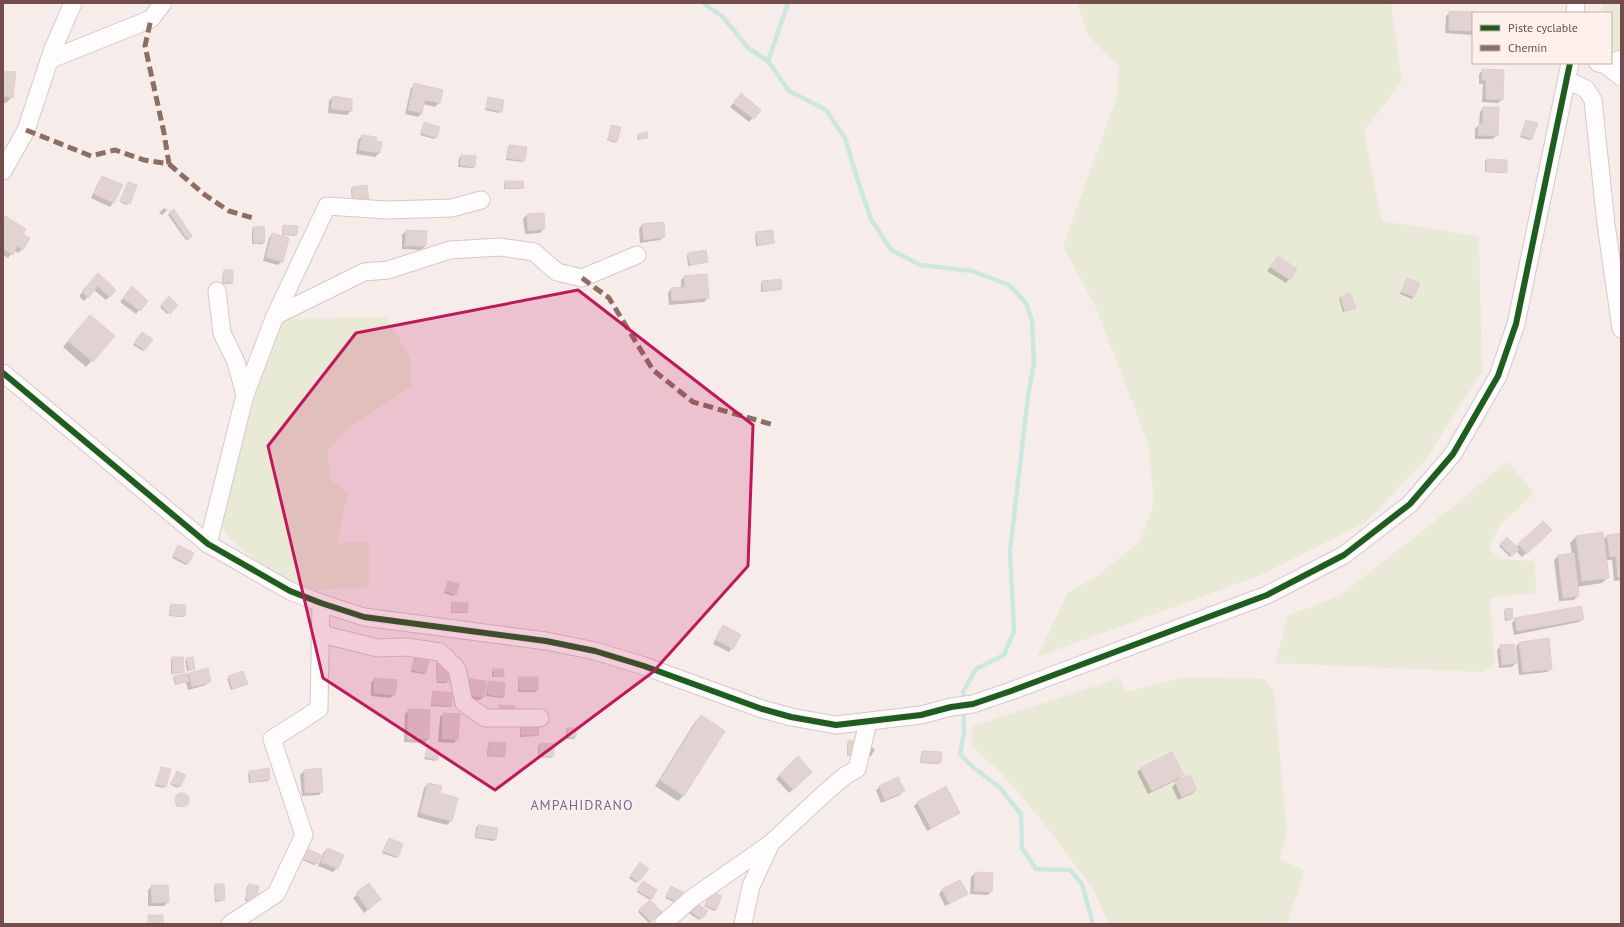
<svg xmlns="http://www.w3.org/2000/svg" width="1624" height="927" font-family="'PT Sans',sans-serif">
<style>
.green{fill:#e9ead5}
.shadow{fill:#0003}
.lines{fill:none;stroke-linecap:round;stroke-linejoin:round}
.stream{stroke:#cce7e0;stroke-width:4.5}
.building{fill:#e2d3d2;stroke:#dfcfcc}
.minor-casing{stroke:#d4c9c7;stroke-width:19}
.minor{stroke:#fefcfc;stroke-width:17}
.quiet{stroke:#8d6e63;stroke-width:5;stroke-dasharray:10 5;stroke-linecap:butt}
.cycleway-casing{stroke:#fef0eb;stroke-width:8}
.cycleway{stroke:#1b5e20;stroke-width:6}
.marked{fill:#c2185b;fill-opacity:0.2;stroke:#c2185b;stroke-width:3;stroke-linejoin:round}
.labels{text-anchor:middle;stroke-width:3;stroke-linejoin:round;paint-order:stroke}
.neighbourhood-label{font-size:14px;letter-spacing:1px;fill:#776796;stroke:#fef0eb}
</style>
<rect width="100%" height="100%" fill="#f6edea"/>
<!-- green -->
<g class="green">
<polygon points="1077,3 1391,3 1402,81 1364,131 1382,221 1479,236 1482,372 1423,463 1366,522 1259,576 1037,657 1068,592 1094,578 1140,542 1154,502 1148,444 1096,308 1063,246 1116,99 1119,67 1087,34"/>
<polygon points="1602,3 1621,3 1621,59 1611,50 1611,13 1601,13"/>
<polygon points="387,317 411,360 411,386 348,428 328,451 330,480 348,492 337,543 369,543 369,587 316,590 281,581 231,540 221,525 257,390 284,319"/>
<polygon points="1507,461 1534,493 1500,525 1490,546 1494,554 1503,559 1535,561 1536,593 1490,598 1495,665 1481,672 1275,663 1288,615 1339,596 1453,507"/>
<polygon points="1185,677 1264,679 1274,691 1287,831 1280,859 1305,871 1287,924 1109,924 1092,887 1041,820 1002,774 971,745 973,726 1120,678 1126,692"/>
</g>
<!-- shadow -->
<g class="shadow">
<polygon points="1450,12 1474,13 1473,13 1473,35 1445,33 1446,16"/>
<polygon points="1483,70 1502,99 1498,103 1482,102 1483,84 1479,84 1479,74"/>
<polygon points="3,72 12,97 6,103 3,103"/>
<polygon points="415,85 439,103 435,107 423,104 422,113 418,117 405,114 411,88"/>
<polygon points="741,94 760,110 749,122 730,107"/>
<polygon points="333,97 351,100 351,111 347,115 328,113 329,101"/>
<polygon points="489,98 501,111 499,113 485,110"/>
<polygon points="1483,108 1497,135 1493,139 1475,139 1475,129 1479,125 1480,112"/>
<polygon points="1527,121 1532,139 1530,140 1520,137"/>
<polygon points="425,123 439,128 434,139 420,135"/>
<polygon points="612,126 616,141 615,143 607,140"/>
<polygon points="639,135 647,137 638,140 637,137"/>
<polygon points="362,136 375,142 379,153 375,157 356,154 358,140"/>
<polygon points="509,146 524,160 522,162 506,160 508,147"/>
<polygon points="461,156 474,167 473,168 458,167 459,158"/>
<polygon points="1487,160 1506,172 1504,173 1485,172 1485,161"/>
<polygon points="103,177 121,185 113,203 110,207 91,198 99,181"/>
<polygon points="505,182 523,187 521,189 504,189 504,184"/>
<polygon points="128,183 135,186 127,205 120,202"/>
<polygon points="352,188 368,199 366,201 352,203 351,190"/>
<polygon points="164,208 167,210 162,215 159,213"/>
<polygon points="170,213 190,238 186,240 168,215"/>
<polygon points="543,214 544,229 540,233 525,234 523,219 527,215"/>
<polygon points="3,220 21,234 22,249 18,253 14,250 8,258 3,255"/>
<polygon points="642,225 664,236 660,240 640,243 639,229"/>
<polygon points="284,226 297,234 295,236 282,235 282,228"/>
<polygon points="253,228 264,242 263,244 252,244 252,229"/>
<polygon points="406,231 425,246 421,250 402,249 402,235"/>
<polygon points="757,233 773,242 771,244 756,246 755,235"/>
<polygon points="273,234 282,261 278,265 263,261 269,238"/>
<polygon points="688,254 707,261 705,263 688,266 687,256"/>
<polygon points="1278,257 1289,279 1286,283 1267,271"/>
<polygon points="224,271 232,283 230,284 222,284 223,272"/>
<polygon points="684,277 708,298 704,302 669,305 668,293 671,289 681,288 681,280"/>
<polygon points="94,279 115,290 106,300 94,290 84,301 79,296"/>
<polygon points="1406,281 1419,284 1412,299 1400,294"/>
<polygon points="762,282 781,288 780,290 761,292 761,284"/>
<polygon points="132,287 139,310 136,314 120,302"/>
<polygon points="1340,297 1353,309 1343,312 1339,299"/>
<polygon points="169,298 176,305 167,314 160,307"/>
<polygon points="84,322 113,336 86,367 63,347"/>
<polygon points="140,335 151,340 143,351 133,345"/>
<polygon points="1543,522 1551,530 1522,557 1516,551 1510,557 1499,546 1507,538 1516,547"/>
<polygon points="1621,534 1621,580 1614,581 1612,560 1606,560 1608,577 1602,583 1577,587 1578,596 1574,600 1559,601 1554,560 1558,556 1572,555 1570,543 1576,537 1603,540 1607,536"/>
<polygon points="177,548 188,563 186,565 172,558"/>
<polygon points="448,582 455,594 453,596 444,593"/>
<polygon points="453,603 467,612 465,613 451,613 451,605"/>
<polygon points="171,605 184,616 183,617 169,616 170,606"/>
<polygon points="1505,610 1512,619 1510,620 1505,621 1504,612"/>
<polygon points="1515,619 1583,619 1579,622 1514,635 1512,623"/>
<polygon points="723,627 732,648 729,652 713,644 720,630"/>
<polygon points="1520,643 1551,669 1547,672 1519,675 1516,646"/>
<polygon points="1501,646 1516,663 1512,667 1499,668 1497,650"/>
<polygon points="415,657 425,672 424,674 411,672 414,659"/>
<polygon points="172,658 183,672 181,673 171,674 171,660"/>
<polygon points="187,659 194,668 192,670 187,671 185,661"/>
<polygon points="437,664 448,681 446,683 437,683 436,666"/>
<polygon points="494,670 503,675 502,677 492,677 492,672"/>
<polygon points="189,674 210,681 206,685 188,690 186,682 175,685 173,678 175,677 187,676"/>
<polygon points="229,677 246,684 231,690 227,679"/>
<polygon points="520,678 537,678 537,690 535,692 518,692 518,679"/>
<polygon points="375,679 394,694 390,698 371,696 371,682"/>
<polygon points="470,680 483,697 480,700 464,699 466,684"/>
<polygon points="489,682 503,696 502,698 486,696 487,684"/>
<polygon points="434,692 451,705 449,707 431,706 432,694"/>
<polygon points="409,710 428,739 424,743 404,742 405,714"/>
<polygon points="444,714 457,739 454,743 438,742 440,717"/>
<polygon points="701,716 684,795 678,801 655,786 695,722"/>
<polygon points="521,726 538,734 536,736 520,737 520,728"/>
<polygon points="568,729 575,737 574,739 566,739 566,730"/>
<polygon points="849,742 854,756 847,756 847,744"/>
<polygon points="489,743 504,756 503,757 487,756 488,744"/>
<polygon points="540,744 553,756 551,758 538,757 538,746"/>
<polygon points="868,746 875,749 871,756 864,753"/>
<polygon points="427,749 437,759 435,761 424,759"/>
<polygon points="922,752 940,762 938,764 920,763 921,753"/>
<polygon points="798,758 811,772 789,793 776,779"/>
<polygon points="161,768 165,786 164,788 155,786"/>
<polygon points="1141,769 1183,775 1179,779 1148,794 1137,772"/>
<polygon points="304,771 322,791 319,795 302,796 300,775"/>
<polygon points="177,772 179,786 177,788 170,784"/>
<polygon points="250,772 269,779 268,781 249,783 248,774"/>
<polygon points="1176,783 1196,790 1192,794 1178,800 1172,787"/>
<polygon points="428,784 439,794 457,799 451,821 447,825 417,817 424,788"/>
<polygon points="880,787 903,791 900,795 881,803 876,790"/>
<polygon points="182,795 188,798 188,801 186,804 177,807 175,801"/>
<polygon points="918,802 958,812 954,816 927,831 914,806"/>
<polygon points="478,826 495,839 494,841 475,838 476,827"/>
<polygon points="389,839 397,857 396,858 382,853"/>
<polygon points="305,849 316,864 314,865 300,859"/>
<polygon points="327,849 337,868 333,872 318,866 323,853"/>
<polygon points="639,865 637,881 636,883 629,878"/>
<polygon points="975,873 991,891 988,895 970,894 971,877"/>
<polygon points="641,884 651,898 650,900 637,892"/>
<polygon points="216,885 224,900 222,901 215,902 214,887"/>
<polygon points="249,885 253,902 245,901 247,887"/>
<polygon points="369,885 376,903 364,913 353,898"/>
<polygon points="152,886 168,902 164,906 148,906 148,890"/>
<polygon points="671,887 677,902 676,903 665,898"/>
<polygon points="942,890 966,894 963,897 945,906 939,894"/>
<polygon points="710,894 715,910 714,911 704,906"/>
<polygon points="650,901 660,912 649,923 638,912"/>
<polygon points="693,904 706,911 699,920 687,912"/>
</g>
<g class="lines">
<!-- stream -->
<g class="stream">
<polyline points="703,3 723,17 748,48 768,61 789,91 826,110 845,138 858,181 871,219 891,250 920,265 972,271 1009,285 1026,303 1032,321 1034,363 1028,396 1010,551 1014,631 1004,655 976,669 963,692 964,733 960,754 973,767 999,787 1021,814 1022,848 1036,869 1070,870 1082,884 1093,924"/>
<polyline points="768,61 788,3"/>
</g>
</g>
<!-- building -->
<g class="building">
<polygon points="1449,11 1493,13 1473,13 1473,31 1449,30"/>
<polygon points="1482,69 1504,70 1503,100 1486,99 1486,80 1482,80"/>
<polygon points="3,71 16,72 13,98 3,96"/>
<polygon points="414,83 443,90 440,103 425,100 422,113 408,110"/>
<polygon points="741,93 761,110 754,119 733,103"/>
<polygon points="333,96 352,99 352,111 331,109"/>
<polygon points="488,97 504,100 502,112 486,108"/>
<polygon points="1483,107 1499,107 1498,136 1478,135 1479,124 1483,124"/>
<polygon points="1526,120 1538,123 1532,139 1521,135"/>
<polygon points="424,122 440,127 437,138 421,133"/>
<polygon points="611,125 621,127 617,142 608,139"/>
<polygon points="647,132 648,138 639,139 638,134"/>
<polygon points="362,135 377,137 376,141 382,142 380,153 359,150"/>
<polygon points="509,145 527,147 525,161 507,158"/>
<polygon points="461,155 476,156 475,167 460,165"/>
<polygon points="1487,159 1507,160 1507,172 1486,171"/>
<polygon points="102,176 123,185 114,203 94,194"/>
<polygon points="505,181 523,181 524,188 505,188"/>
<polygon points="128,182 137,185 130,204 120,201"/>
<polygon points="367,185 369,200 353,201 352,187"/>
<polygon points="174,209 192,236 188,240 169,212"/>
<polygon points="544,213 545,229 528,231 527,214"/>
<polygon points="5,216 26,229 23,234 30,238 23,250 17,246 13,255 3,249 3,220"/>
<polygon points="664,222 665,237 644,240 642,224"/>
<polygon points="283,225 298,226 297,235 283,234"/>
<polygon points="264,226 265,242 254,243 253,227"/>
<polygon points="406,230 427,231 426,246 405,246"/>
<polygon points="773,230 774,243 758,245 756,232"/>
<polygon points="272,233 289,238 283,262 266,257"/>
<polygon points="706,250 708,262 690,265 688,253"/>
<polygon points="1278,256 1297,269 1290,280 1270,267"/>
<polygon points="224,270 233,270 233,283 223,283"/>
<polygon points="98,273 116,290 110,297 98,286 88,298 82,291"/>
<polygon points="707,274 709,298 672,301 671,288 685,287 684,276"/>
<polygon points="1407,278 1420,283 1414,297 1401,292"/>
<polygon points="781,279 782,289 763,291 762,281"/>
<polygon points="132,286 148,301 140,311 123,298"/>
<polygon points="1350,293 1356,308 1345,311 1340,297"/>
<polygon points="169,296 178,305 170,314 161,305"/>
<polygon points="90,315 115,336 93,362 68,341"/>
<polygon points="142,332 153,339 145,350 134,343"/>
<polygon points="1543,521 1552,530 1527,554 1518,544"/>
<polygon points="1603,532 1609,578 1582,581 1576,536"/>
<polygon points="1621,533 1621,577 1618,578 1616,556 1610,557 1607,535"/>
<polygon points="1507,537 1519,549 1512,556 1500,544"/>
<polygon points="178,545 194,553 188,564 173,556"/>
<polygon points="1574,553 1579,596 1563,598 1558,555"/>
<polygon points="448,581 459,584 456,595 445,591"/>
<polygon points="452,602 468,603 468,612 452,612"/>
<polygon points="171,604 186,605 185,616 170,615"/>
<polygon points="1581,606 1584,619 1517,631 1515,618"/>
<polygon points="1512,608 1513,619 1506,619 1505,609"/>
<polygon points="723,625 741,635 733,649 716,640"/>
<polygon points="1549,638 1552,669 1523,672 1519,642"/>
<polygon points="1514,644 1517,663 1502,665 1500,645"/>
<polygon points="415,656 429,659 426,673 412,670"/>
<polygon points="172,657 183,657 184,672 173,673"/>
<polygon points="193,657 195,669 189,670 186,658"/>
<polygon points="448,662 449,681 438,682 437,663"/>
<polygon points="208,668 211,682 192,687 189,673"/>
<polygon points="493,669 504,669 504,676 494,676"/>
<polygon points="243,671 248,684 233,689 228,676"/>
<polygon points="187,673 189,681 176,684 174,676"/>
<rect x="519" y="677" width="19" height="13"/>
<polygon points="374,678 397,680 395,695 374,693"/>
<polygon points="470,679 486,681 484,697 468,695"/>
<polygon points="488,681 505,683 504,697 487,694"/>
<polygon points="433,691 452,693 452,706 432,704"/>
<polygon points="499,705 515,706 514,715 499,714"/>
<polygon points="408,709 430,710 429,739 408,739"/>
<polygon points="443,713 460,714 458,740 442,738"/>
<polygon points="701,715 725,731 684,796 660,780"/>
<polygon points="521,725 538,725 539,735 521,735"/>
<rect x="567" y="728" width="9" height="9"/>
<rect x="848" y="741" width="9" height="14"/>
<polygon points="489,742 506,743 505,756 488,755"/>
<polygon points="540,743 554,744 554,756 539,756"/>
<polygon points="427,748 439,750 438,760 425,757"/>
<polygon points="922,751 942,752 941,763 921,762"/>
<polygon points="1172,752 1184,775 1152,791 1140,768"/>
<polygon points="798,756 812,772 793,790 779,775"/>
<polygon points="161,767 171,769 166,787 156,784"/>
<polygon points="269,768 270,779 251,782 249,771"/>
<polygon points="321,768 323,792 305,793 304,770"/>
<polygon points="177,771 186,775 180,787 171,783"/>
<polygon points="1190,775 1197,790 1182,797 1175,782"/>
<polygon points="898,777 905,791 885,800 879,786"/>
<polygon points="428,783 442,786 440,793 458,798 452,821 420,813"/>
<polygon points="946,786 960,813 931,828 917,802"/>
<circle cx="182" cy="800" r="7"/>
<polygon points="478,825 498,828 496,839 476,837"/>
<polygon points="389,838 403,844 398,857 383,851"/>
<polygon points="305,848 321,855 317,864 301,858"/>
<polygon points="327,848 344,855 338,869 321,862"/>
<polygon points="640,862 649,869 638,882 630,876"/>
<polygon points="975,872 993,873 992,892 974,891"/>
<polygon points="960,880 968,894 949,903 942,889"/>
<polygon points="643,881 657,890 652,899 637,890"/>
<polygon points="369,883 381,899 368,910 356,893"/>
<polygon points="215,884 224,884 225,900 216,900"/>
<polygon points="249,884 259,886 256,901 246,899"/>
<polygon points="151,885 168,885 169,902 152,903"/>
<polygon points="671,886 683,892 678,902 666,896"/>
<polygon points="711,891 722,896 716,910 705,905"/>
<polygon points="650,900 662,912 651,922 639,910"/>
<polygon points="694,901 708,911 702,919 688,910"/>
<rect x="148" y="915" width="15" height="9"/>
</g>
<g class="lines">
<!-- minor casing -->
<g class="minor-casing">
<g id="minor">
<polyline points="1575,13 1576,3"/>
<polyline points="49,60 151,19 163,3"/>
<polyline points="1598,63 1606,65 1621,77"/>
<polyline points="1606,65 1621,59"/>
<polyline points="1567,80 1586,89 1593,100 1606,224 1621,329"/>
<polyline points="3,171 26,130 53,49 73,3"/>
<polyline points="217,291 222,333 236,362 245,395"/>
<polyline points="275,316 364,272 388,270 450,250 500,247 534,252 557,272 582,278 637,255"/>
<polyline points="3,373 208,544 290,591 321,603 364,617 546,641 595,651 644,666 762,709 791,717 836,725 921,715 951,707 973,704 1011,691 1267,595 1344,555 1410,504 1453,454 1498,376 1516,324 1570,63"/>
<polyline points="208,544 245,395 275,316 327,206 387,210 452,208 481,200"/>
<polyline points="321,634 378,648 406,647 440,652 457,669 464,703 485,718 540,718"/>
<polyline points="230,924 276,894 304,835 272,739 319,709 321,603"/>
<polyline points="663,924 691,899 770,844"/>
<polyline points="743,924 751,886 771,843 826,792 846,775 857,769 868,722"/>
</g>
</g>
<!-- minor -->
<use href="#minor" class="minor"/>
<!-- quiet -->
<g class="quiet">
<polyline points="26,130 91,156 115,150 144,160 169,164 164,133 145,46 151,19"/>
<polyline points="169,164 205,195 229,211 253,218"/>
<polyline points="582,278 609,298 653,370 693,402 774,425"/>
</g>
<!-- cycleway casing -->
<g class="cycleway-casing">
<polyline id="cycleway" points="3,373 208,544 290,591 321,603 364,617 546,641 595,651 644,666 762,709 791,717 836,725 921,715 951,707 973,704 1011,691 1267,595 1344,555 1410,504 1453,454 1498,376 1516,324 1570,63"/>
</g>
<!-- cycleway -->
<use href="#cycleway" class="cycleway"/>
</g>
<!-- marked area -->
<path class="marked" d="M578 290 753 425 748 566 653 672 495 790 323 678 268 446 356 333Z"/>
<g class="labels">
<!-- neighbourhood labels -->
<g class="neighbourhood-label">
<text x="582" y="810">AMPAHIDRANO</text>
</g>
</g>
<!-- border -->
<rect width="1624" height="927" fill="none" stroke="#734d4b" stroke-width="8"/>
<!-- legend -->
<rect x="1472" y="12" width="140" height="52" fill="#fef0eb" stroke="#c6afab"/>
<rect x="1480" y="25" width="20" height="6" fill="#1b5e20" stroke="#c6afab"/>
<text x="1508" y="32" font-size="12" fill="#734d4b">Piste cyclable</text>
<rect x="1480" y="45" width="20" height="6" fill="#8d6e63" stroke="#c6afab"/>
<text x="1508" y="52" font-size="12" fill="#734d4b">Chemin</text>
</svg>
